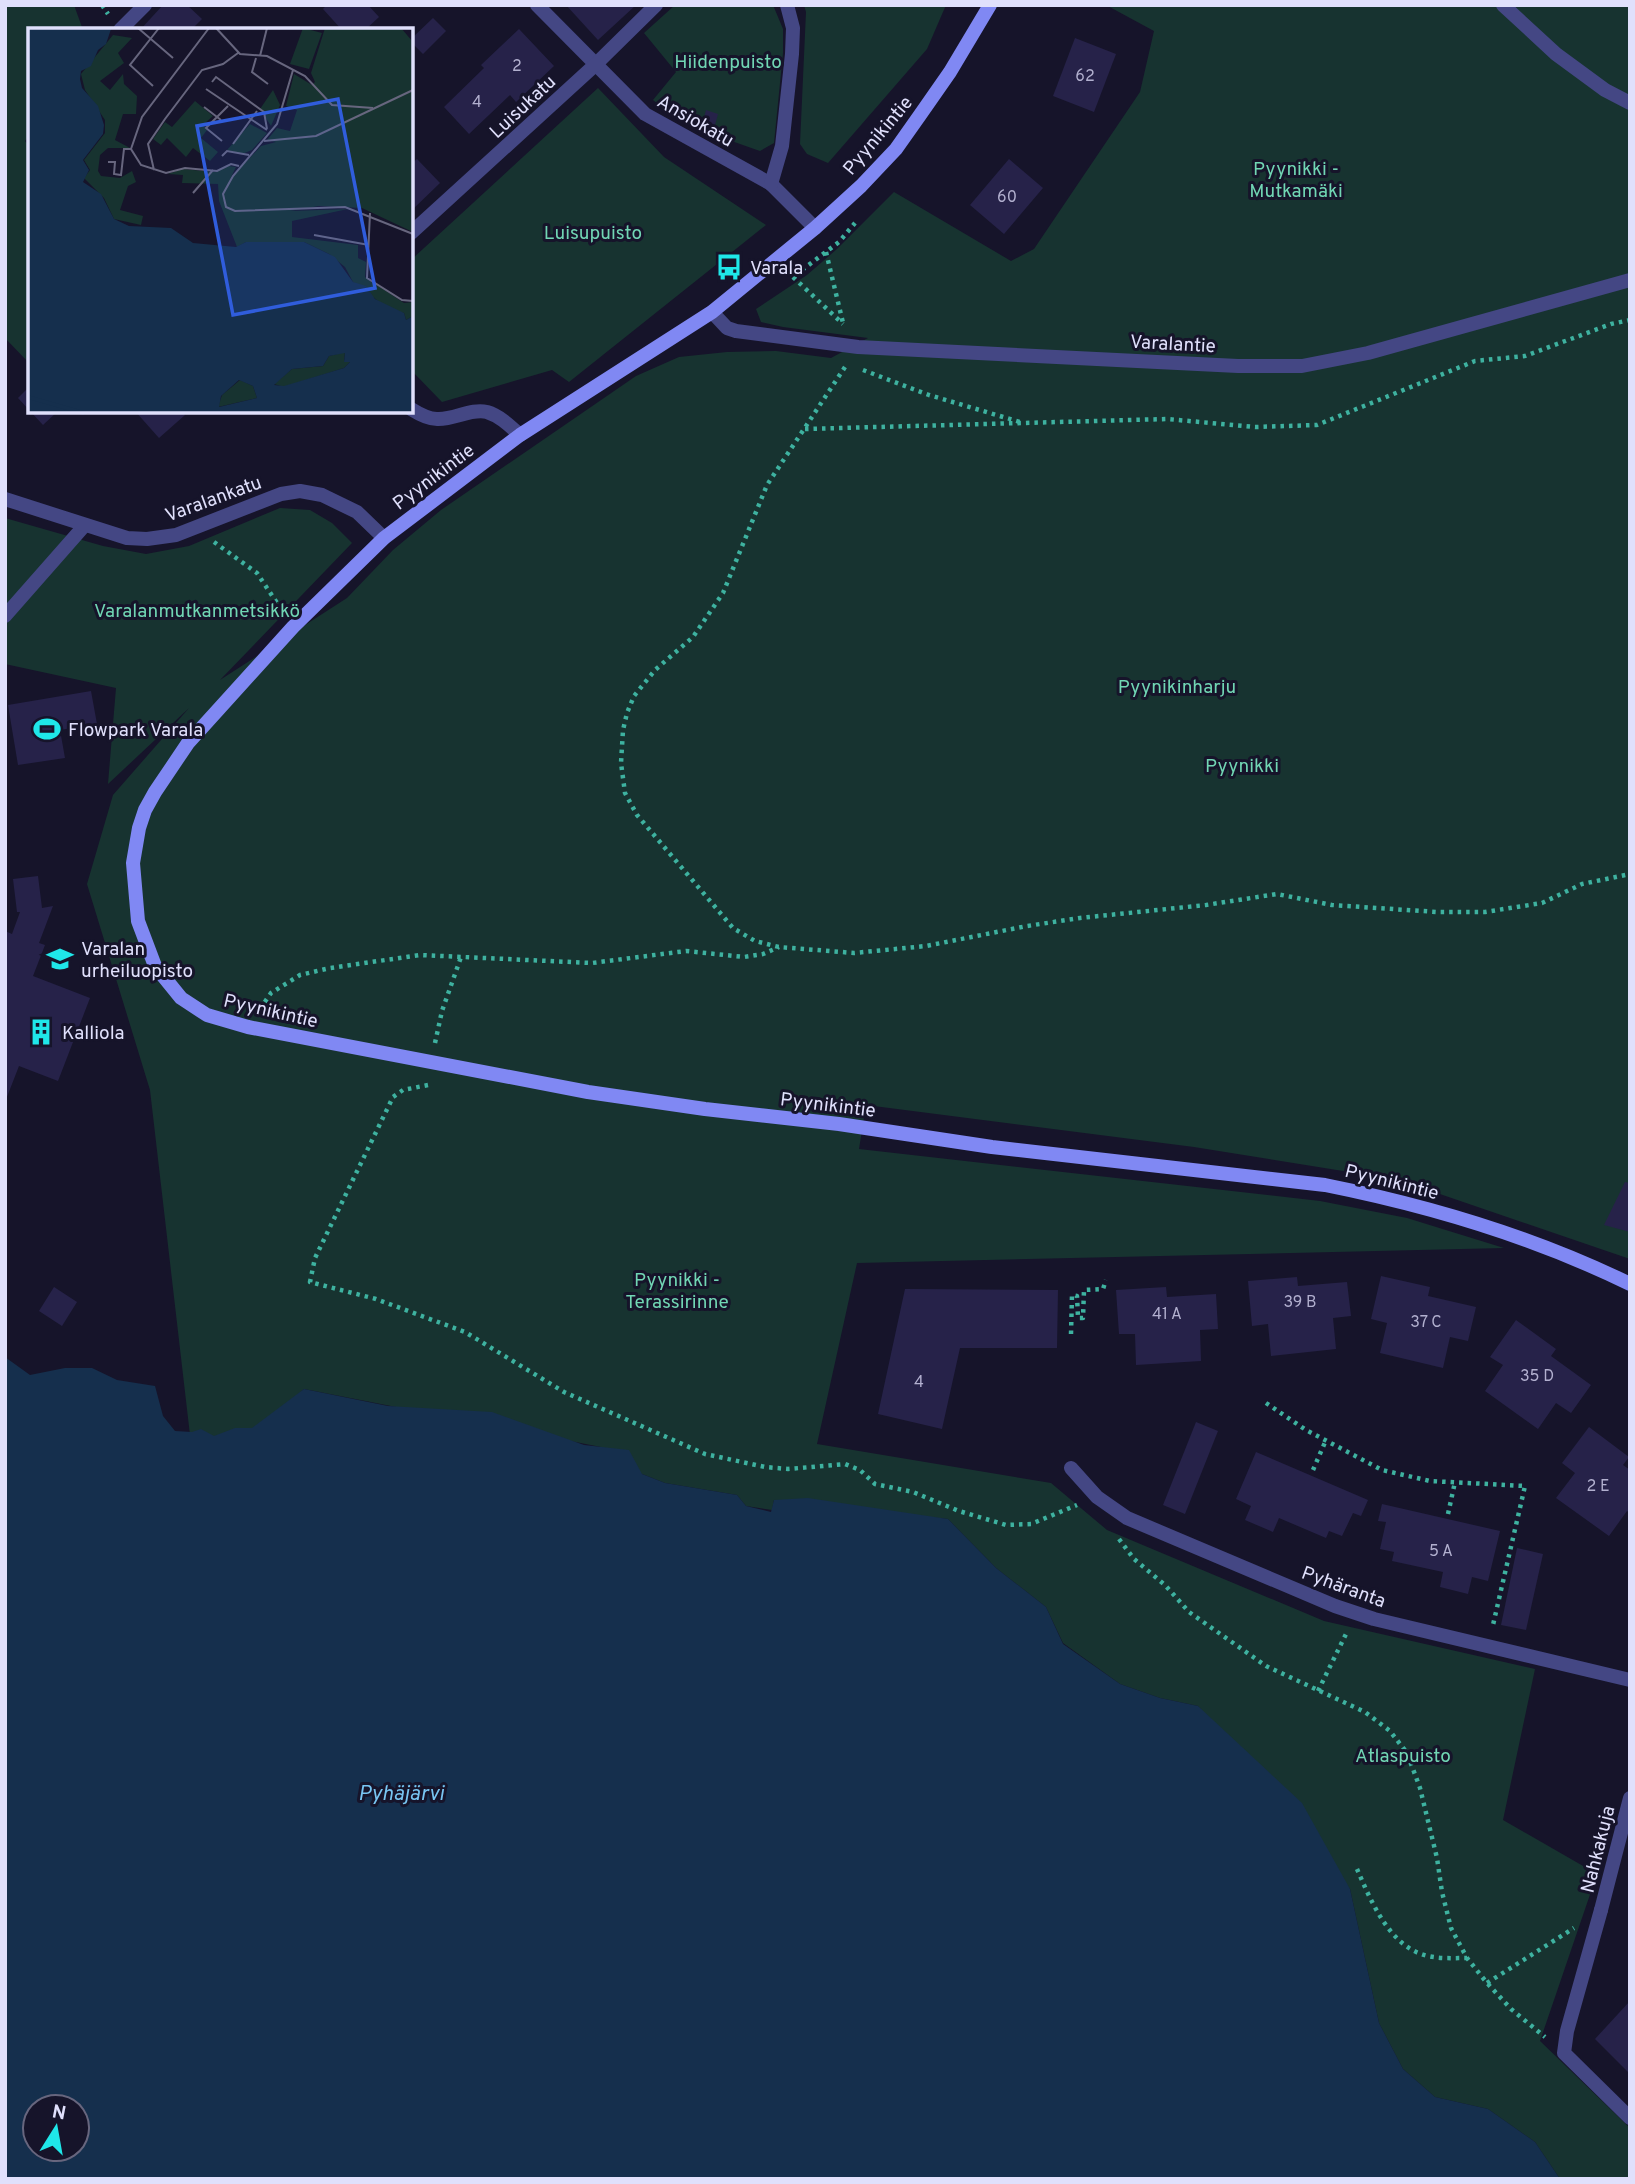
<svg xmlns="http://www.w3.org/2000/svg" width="1635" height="2184" font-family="Overpass,sans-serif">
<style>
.green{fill:#173330}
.water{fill:#152f4d;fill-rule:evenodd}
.building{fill:#262249}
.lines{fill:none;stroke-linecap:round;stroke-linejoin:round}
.path{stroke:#3eb2a0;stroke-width:4.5;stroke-dasharray:3.5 5;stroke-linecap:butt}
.lane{stroke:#444784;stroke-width:14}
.street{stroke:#444784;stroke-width:14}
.secondary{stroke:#8088f3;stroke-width:14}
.labels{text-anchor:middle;stroke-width:6;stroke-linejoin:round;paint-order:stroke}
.number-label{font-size:16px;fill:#b2b0cf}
.park-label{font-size:19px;fill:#71d6b4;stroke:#16142a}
.street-label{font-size:19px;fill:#e0e0fc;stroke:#16142a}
.poi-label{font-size:19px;fill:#e0e0fc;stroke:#16142a;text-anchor:start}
.water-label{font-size:21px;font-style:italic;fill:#78c5f2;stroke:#16142a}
.inset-river{fill:none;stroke:#152f4d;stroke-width:3.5}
.inset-road{fill:none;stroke:#67667e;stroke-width:2}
.view{fill:#305ddc;fill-opacity:0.15;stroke:#305ddc;stroke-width:3.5}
.inset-edge{fill:none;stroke:#e0e0fc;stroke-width:3.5}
</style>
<rect width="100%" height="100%" fill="#16142a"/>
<!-- green -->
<g class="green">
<polygon points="5,5 74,5 83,30 30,30 30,135 25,141 30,147 30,364 5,338"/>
<path d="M675 5H773L783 29V53L774 143 760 151C722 137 685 127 653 100L676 72 644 33Z"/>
<polygon points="804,5 946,5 927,49 828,163 807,154 800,144 806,12"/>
<polygon points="1106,5 1630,5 1630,1259 1399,1180 1194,1147 866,1105 859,1149 1320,1201 1407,1218 1504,1248 857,1263 817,1444 1051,1483 1107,1530 1324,1621 1535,1669 1503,1820 1597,1874 1540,2041 1630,2128 1630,2179 1560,2179 1535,2142 1488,2109 1435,2097 1403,2069 1379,2023 1350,1889 1198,1706 1160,1698 1120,1684 1063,1643 1046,1607 996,1568 948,1519 774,1500 772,1510 746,1506 737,1495 665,1483 642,1474 601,1447 304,1389 244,1441 190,1435 150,1090 87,884 113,795 189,708 108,784 116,688 5,664 5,518 103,546 146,554 189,546 280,508 310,510 332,523 352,543 220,680 347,598 393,550 441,510 636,376 679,357 727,352 776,351 831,358 868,338 783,327 761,322 756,309 807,275 837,249 894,192 1011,261 1034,249 1140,92 1154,31"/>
<polygon points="598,88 664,157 766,225 569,382 552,370 442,402 411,370 411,260"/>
</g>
<!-- water -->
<path class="water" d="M5 1357 30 1375 65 1368H92L117 1380 155 1386 163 1416 175 1431 192 1432 201 1429 214 1436 235 1428H252L304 1389 388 1406 492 1412 584 1445 629 1450 642 1474 665 1483 737 1495 746 1506 771 1512 774 1500 808 1498 948 1519 996 1568 1046 1607 1063 1644 1120 1684 1160 1698 1198 1706 1302 1803 1350 1889 1379 2023 1403 2069 1435 2097 1488 2109 1535 2142 1560 2179H5ZM35 2107H77V2149H35Z"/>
<!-- building -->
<g class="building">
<polygon points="163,5 187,5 202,19 191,30 140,30"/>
<polygon points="327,5 368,5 379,17 365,30 342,30 323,9"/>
<polygon points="566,5 636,5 598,40"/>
<polygon points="433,18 446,31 423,54 411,42 411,39"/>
<polygon points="519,29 554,66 516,102 510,95 469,134 444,107 484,68 481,65"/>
<polygon points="1075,38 1116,54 1094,112 1053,96"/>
<polygon points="706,110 718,114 715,125 703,121"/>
<polygon points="417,159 440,183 411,211 411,164"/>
<polygon points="1009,159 1043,188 1004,234 970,205"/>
<polygon points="30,386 30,411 18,398"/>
<polygon points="30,411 58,411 43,425"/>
<polygon points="135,411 181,411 185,415 159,438"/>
<polygon points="91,691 97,724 60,730 65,758 18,765 8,705"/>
<polygon points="38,876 42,908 53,906 39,943 45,945 33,976 90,998 58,1081 19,1066 5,1102 5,931 12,934 20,912 17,912 13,879"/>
<polygon points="1625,1182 1630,1183 1630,1232 1604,1225"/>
<polygon points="1381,1276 1430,1287 1428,1296 1476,1307 1468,1341 1450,1337 1443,1368 1380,1353 1387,1323 1371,1319"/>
<polygon points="1297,1277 1298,1286 1347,1282 1351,1316 1333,1318 1336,1349 1271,1356 1268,1324 1252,1326 1248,1281"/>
<polygon points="54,1287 77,1302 62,1326 39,1311"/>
<polygon points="1166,1287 1167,1297 1216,1294 1218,1329 1200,1330 1201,1361 1136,1365 1135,1334 1119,1334 1116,1290"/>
<polygon points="905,1289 1058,1290 1057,1348 960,1348 942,1429 878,1414"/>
<polygon points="1516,1320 1556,1349 1551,1356 1591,1385 1571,1413 1556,1403 1538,1429 1485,1391 1503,1365 1490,1357"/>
<polygon points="1196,1422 1218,1431 1185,1514 1163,1505"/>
<polygon points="1589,1427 1629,1457 1623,1465 1630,1470 1630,1513 1627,1511 1609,1536 1556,1498 1575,1473 1562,1463"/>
<polygon points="1256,1452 1368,1500 1361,1516 1353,1513 1342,1536 1329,1531 1326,1538 1279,1518 1273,1532 1245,1520 1251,1506 1236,1499"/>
<polygon points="1382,1504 1500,1531 1488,1581 1472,1577 1468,1594 1440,1587 1443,1572 1392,1561 1394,1552 1380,1549 1386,1522 1378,1521"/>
<polygon points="1517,1548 1543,1554 1526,1630 1501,1625"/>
<polygon points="1630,2001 1630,2074 1595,2039"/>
</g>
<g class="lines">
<!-- path -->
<g class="path">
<polyline points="102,5 108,14"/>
<polyline points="826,252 843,323"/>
<polyline points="802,270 839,242 855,223"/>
<polyline points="793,277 843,324"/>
<polyline points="845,367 767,485 723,593 693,637 655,670 634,696 627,713 623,730 621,763 625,793 637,815 733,928 755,941 779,947 854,953 926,946 1027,926 1080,918 1206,905 1277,894 1332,905 1437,912 1485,912 1542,903 1582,884 1630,874"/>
<polyline points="863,370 929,395 1020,422"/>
<polyline points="805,429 1167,419 1255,427 1317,425 1475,361 1525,356 1611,324 1630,320"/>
<polyline points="214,542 257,573 281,609"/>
<polyline points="260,1009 271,993 300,975 330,968 420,955 592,963 686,951 744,957 763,954 779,947"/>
<polyline points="435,1043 442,1011 461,957"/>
<polyline points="428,1085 403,1090 393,1097 315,1258 310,1282 376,1299 465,1332 564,1392 705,1454 765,1467 788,1469 845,1464 860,1470 875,1484 913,1492 959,1511 1006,1525 1031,1524 1077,1505"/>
<polyline points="1071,1334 1072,1295 1077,1296 1078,1318 1083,1318 1084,1290 1103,1289 1106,1280"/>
<polyline points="1266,1403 1306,1430 1382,1470 1430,1481 1525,1486 1493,1625"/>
<polyline points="1313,1470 1326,1440"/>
<polyline points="1448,1514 1455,1482"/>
<polyline points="1119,1539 1134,1559 1165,1585 1189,1612 1266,1666 1365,1712 1390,1731 1407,1753 1420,1788 1437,1858 1442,1892 1451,1928 1467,1958 1487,1983 1511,2009 1545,2037"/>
<polyline points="1318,1691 1347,1632"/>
<path d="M1357 1869C1371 1901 1390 1948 1428 1956 1441 1959 1454 1958 1467 1958"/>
<polyline points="1487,1983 1574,1928"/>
</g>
<!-- lane -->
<g class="lane">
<polyline points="5,616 85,525"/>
<polyline points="1601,1910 1567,2031 1564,2053 1630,2118"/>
</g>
<!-- street -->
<g class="street">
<polyline points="537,5 645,114 771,184 815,228"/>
<polyline points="1503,5 1556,54 1605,90 1630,103"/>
<polyline points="120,30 145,5"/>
<polyline points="771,184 782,146 792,54 793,28 787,5"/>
<polyline points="411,233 595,65 656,5"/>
<polyline points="712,312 727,328 736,331 858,347 1238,366 1302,366 1368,353 1630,280"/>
<path d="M411 409C419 414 428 419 437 419 454 420 471 408 487 412 500 416 510 426 520 435"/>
<polyline points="5,499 127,538 147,539 176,535 281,494 300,491 322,495 357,512 384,538"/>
<polyline points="1071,1468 1097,1497 1127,1518 1335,1606 1374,1619 1630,1680"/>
<polyline points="1601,1910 1630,1798"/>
</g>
<!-- secondary -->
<path class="secondary" d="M990 5 950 72 920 115 896 149 861 186 815 228 712 312 520 435 384 538 293 627 188 743 155 792 145 810 139 828 133 863 138 921 155 966 181 998 207 1015 248 1027 588 1092 705 1109 839 1124 992 1147 1325 1185C1430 1206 1534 1237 1630 1284"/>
</g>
<!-- icons -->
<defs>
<g id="bus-bare" transform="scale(2.1)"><path d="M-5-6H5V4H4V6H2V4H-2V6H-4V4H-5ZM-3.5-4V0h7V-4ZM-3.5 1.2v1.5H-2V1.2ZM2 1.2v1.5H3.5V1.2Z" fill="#1fe7e9" stroke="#16142a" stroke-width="2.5" paint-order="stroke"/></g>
<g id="stadium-bare" transform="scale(2.1)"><path d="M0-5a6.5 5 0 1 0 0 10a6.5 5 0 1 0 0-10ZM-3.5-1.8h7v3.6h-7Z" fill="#1fe7e9" stroke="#16142a" stroke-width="2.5" paint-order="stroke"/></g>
<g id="university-bare" transform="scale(2.1)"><path d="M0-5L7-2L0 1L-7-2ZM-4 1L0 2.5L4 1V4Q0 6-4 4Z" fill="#1fe7e9" stroke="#16142a" stroke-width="2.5" paint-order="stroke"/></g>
<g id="building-bare" transform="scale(2.1)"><path d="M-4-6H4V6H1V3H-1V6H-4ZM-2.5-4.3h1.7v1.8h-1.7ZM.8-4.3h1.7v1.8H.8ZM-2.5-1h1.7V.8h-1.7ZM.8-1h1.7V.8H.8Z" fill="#1fe7e9" stroke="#16142a" stroke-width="2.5" paint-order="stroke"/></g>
</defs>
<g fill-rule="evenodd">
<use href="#bus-bare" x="729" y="267"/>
<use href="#stadium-bare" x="47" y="729"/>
<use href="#university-bare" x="60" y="959"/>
<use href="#building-bare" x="41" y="1032"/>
</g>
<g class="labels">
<!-- number labels -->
<g class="number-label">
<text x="517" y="71">2</text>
<text x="1085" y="81">62</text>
<text x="477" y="107">4</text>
<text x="1007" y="202">60</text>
<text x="1300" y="1307">39 B</text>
<text x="1167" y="1319">41 A</text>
<text x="1426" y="1327">37 C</text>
<text x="1537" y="1381">35 D</text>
<text x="919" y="1387">4</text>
<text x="1598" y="1491">2 E</text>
<text x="1441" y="1556">5 A</text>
</g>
<!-- park labels -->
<g class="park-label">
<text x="728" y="68">Hiidenpuisto</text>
<text x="1296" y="175">Pyynikki -<tspan x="1296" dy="22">Mutkamäki</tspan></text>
<text x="593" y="239">Luisupuisto</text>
<text x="197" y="617">Varalanmutkanmetsikkö</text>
<text x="1177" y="693">Pyynikinharju</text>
<text x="1242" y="772">Pyynikki</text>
<text x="677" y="1286">Pyynikki -<tspan x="677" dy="22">Terassirinne</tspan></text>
<text x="1403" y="1762">Atlaspuisto</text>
</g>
<!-- street labels -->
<g class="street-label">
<text transform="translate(522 106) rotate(-43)" y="7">Luisukatu</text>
<text transform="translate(696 120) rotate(30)" y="7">Ansiokatu</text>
<text transform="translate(877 135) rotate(-50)" y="7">Pyynikintie</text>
<text transform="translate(1173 343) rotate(3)" y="7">Varalantie</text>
<text transform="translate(433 476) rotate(-37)" y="7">Pyynikintie</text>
<text transform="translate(213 498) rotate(-20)" y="7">Varalankatu</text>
<text transform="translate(271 1010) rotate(13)" y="7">Pyynikintie</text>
<text transform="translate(828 1104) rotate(7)" y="7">Pyynikintie</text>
<text transform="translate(1392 1181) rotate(14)" y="7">Pyynikintie</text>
<text transform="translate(1344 1586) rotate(20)" y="7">Pyhäranta</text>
<text transform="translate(1597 1849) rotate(-76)" y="7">Nahkakuja</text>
</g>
<!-- poi labels -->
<g class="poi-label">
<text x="750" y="274">Varala</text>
<text x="68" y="736">Flowpark Varala</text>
<text x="81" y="955">Varalan<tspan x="81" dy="22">urheiluopisto</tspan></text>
<text x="62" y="1039">Kalliola</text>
</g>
<!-- water labels -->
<g class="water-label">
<text x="401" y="1800">Pyhäjärvi</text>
</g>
</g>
<!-- overview -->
<g transform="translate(28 28)">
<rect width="385" height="385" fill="#16142a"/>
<path d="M275 0 294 5 281 41 262 36ZM297 0H373L385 14V204L334 180 291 178 262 183 320 181 264 193V209L330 217V230L338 234 337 249 376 275 385 274V288L378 292 376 285 362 282 325 254 317 239 301 226 276 214H218L209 219 191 173 190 156 154 155 155 147 140 146 154 141 187 144 201 138 208 139 202 151 233 118 248 114 239 112 249 100 262 103 269 82 258 78 266 46 284 57 287 54 283 45ZM85 7 104 10 90 25 96 35 72 53 82 62 95 46 96 56 109 68 108 86H95L87 112 102 120H80L72 127 70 143 73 148 92 150 104 143 108 154 100 158 92 182 115 188 113 197 86 191 76 170 56 150 62 142 56 132 77 105V92L57 62 53 46ZM245 62 252 77 243 98 232 81ZM167 73 185 88 175 97 179 102 173 110 190 124 182 133 165 120 158 129 139 110 133 117 125 111 137 94 144 99ZM222 96 239 105 224 122 214 126 199 122ZM317 324 316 334H322L316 340 256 359 246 356 264 341 295 338 301 328ZM212 352 225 358 229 370 190 379 194 367Z" fill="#173330"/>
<path d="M0 0 83 1 78 16 70 22 63 38 53 43 52 51 54 60 70 78 76 97 75 106 55 132 61 142 55 154 73 166 86 191 101 198 143 200 165 215 208 219 218 214H276L307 229 325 254 338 258 347 271 376 285 378 292 385 288V385H0ZM317 325 316 334H322L316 340 256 358 246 357 264 341 295 338 301 328ZM211 352 225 358 229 370 191 379 193 368Z" fill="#152f4d" fill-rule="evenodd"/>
<path class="inset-river" d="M0 369 56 385"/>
<path class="inset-road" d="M110 0 145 30M181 0 114 89 103 121 113 137 138 145 157 140 189 143 203 136 211 138M188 0 212 26 239 28 277 48 304 77 345 80M232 28 239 0M228 30 224 44 240 56M265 42 249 96 205 148 195 166 198 179 207 183 317 179 385 206M184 54 188 49 236 84 239 101M125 58 102 37 131 0M178 61 239 102M176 79 193 92M194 113 178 100 200 78M236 113 288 108 385 62M205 116 229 83M194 128 199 123 221 127M80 134H87L86 146 93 147 96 121H103M126 142 120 116 137 91 174 42 195 36 210 25M165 165 185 142M342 185 339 250 374 272 385 273M286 207 341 217"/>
<path class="view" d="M310 71 347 260 205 287 169 98Z"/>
<rect width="385" height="385" class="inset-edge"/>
</g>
<!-- border -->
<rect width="1635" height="2184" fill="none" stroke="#e0e0fc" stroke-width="14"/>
<!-- north arrow -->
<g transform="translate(56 2128) rotate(11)"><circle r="33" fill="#16142a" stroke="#67667e" stroke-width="2"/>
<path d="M0-5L12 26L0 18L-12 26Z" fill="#1fe7e9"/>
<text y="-10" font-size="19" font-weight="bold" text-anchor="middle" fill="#e0e0fc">N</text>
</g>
</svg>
